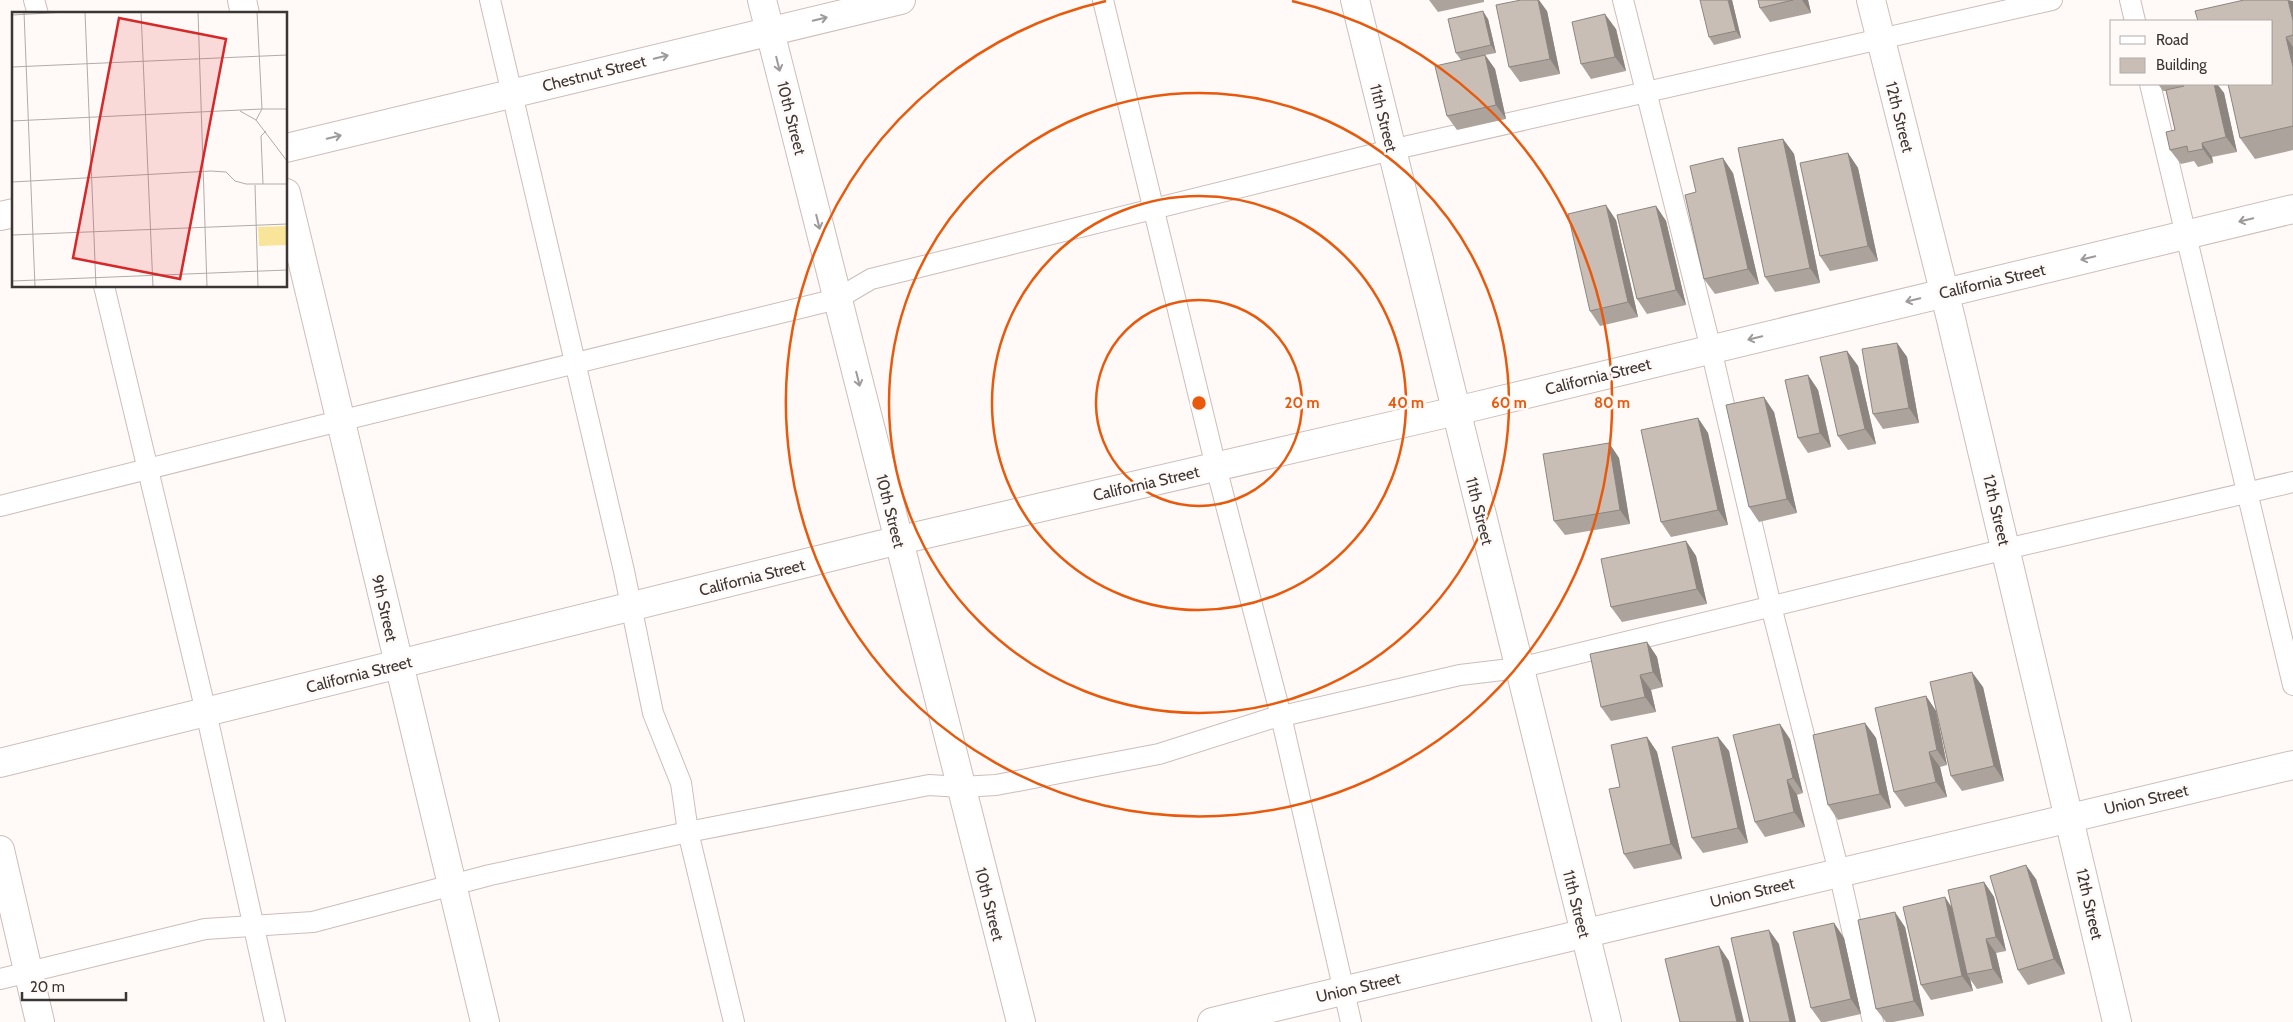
<svg xmlns="http://www.w3.org/2000/svg" width="2293" height="1022" font-family="Cabin,sans-serif">
<style>
.lines{fill:none;stroke-linecap:round;stroke-linejoin:round}
.service-casing{stroke:#ccbeba;stroke-width:22}
.minor-casing{stroke:#ccbeba;stroke-width:30}
.tertiary-casing{stroke:#ccbeba;stroke-width:30}
.service{stroke:#fff;stroke-width:20}
.minor{stroke:#fff;stroke-width:28}
.tertiary{stroke:#fff;stroke-width:28}
.wall{fill:#aca39c}
.shaded-wall{fill:#8c857f}
.building{fill:#c8beb5;stroke:#8c857f}
.oneway{stroke:#9d9a9a}
.ring{fill:none;stroke:#e8590c;stroke-width:2.5}
.labels{text-anchor:middle;stroke-width:5;stroke-linejoin:round;paint-order:stroke}
.street-label{font-size:16px;fill:#3b3534;stroke:#fff9f7}
.inset-road{fill:none;stroke:#b1aba9;stroke-width:1}
.view{fill:#d62828;fill-opacity:0.15;stroke:#d62828;stroke-width:2.5}
.inset-edge{fill:none;stroke:#3b3534;stroke-width:2.5}
.centre{fill:#e8590c;stroke:#fff9f7;stroke-width:2.5}
.ring-label{font-size:15px;text-anchor:middle;font-weight:bold;fill:#e8590c;stroke:#fff9f7;stroke-width:5;stroke-linejoin:round;paint-order:stroke}
</style>
<rect width="100%" height="100%" fill="#fff9f7"/>
<g class="lines">
<!-- service casing -->
<g class="service-casing">
<g id="service">
<polyline points="34,0 38,14"/>
<polyline points="490,0 624,571 653,713 681,783 688,832 734,1022"/>
<polyline points="1103,0 1216,467 1281,716 1351,1022"/>
<polyline points="1623,0 1711,349 1771,606 1839,872 1873,1022"/>
<polyline points="2130,0 2135,21"/>
<polyline points="2150,84 2293,685"/>
<polyline points="104,286 206,712 275,1022"/>
<polyline points="0,506 315,427 837,299 871,279 1391,150 2052,0"/>
<polyline points="0,979 205,929 313,922 490,875 688,832 929,785 961,787 996,785 1159,754 1269,719 1460,675 1519,668 2006,549 2293,482"/>
</g>
</g>
<!-- minor casing -->
<g class="minor-casing">
<g id="minor">
<polyline points="242,0 245,14"/>
<polyline points="762,0 1021,1022"/>
<polyline points="1871,0 1950,315 2117,1022"/>
<polyline points="286,193 485,1022"/>
<polyline points="1212,1022 2293,765"/>
</g>
</g>
<!-- tertiary casing -->
<g class="tertiary-casing">
<g id="tertiary">
<polyline points="1355,0 1607,1022"/>
<polyline points="286,148 901,0"/>
<polyline points="0,216 14,213"/>
<polyline points="0,763 879,545 1456,411 2293,209"/>
<polyline points="0,850 40,1022"/>
</g>
</g>
<!-- service -->
<use href="#service" class="service"/>
<!-- minor -->
<use href="#minor" class="minor"/>
<!-- tertiary -->
<use href="#tertiary" class="tertiary"/>
</g>
<!-- wall -->
<g class="wall">
<polygon points="1429,0 1484,0 1484,2 1438,12"/>
<polygon points="1732,0 1741,38 1714,45 1709,37"/>
<polygon points="1758,0 1808,0 1811,13 1770,22 1760,8"/>
<polygon points="2244,0 2293,1 2293,150 2255,159 2240,138"/>
<polygon points="1547,11 1560,74 1520,82 1509,67"/>
<polygon points="1488,19 1496,53 1485,55 1495,69 1506,119 1457,130 1447,116 1461,60 1456,53"/>
<polygon points="1616,29 1626,71 1591,79 1581,64"/>
<polygon points="2158,84 2217,84 2224,93 2237,152 2212,157 2213,163 2198,167 2194,161 2181,164 2170,150 2175,130 2166,91 2163,91"/>
<polygon points="1783,139 1794,154 1820,283 1775,292 1765,277"/>
<polygon points="1848,153 1858,168 1878,261 1830,271 1820,256"/>
<polygon points="1733,173 1759,284 1715,294 1704,279 1696,192"/>
<polygon points="1656,206 1666,221 1686,305 1647,314 1637,299"/>
<polygon points="1616,220 1638,317 1600,326 1590,311"/>
<polygon points="1897,343 1907,357 1919,423 1883,429 1873,414"/>
<polygon points="1847,351 1858,366 1876,444 1848,450 1838,436"/>
<polygon points="1808,375 1818,390 1831,447 1808,453 1798,438"/>
<polygon points="1774,412 1797,513 1759,522 1749,507"/>
<polygon points="1698,418 1708,433 1728,525 1671,537 1661,522"/>
<polygon points="1609,443 1619,458 1630,524 1565,535 1554,521"/>
<polygon points="1686,541 1696,556 1707,604 1622,622 1611,607"/>
<polygon points="1647,642 1657,657 1663,687 1651,690 1656,712 1611,721 1601,707"/>
<polygon points="1983,687 2004,781 1962,791 1951,776"/>
<polygon points="1926,696 1936,711 1947,765 1940,767 1947,797 1905,807 1894,792"/>
<polygon points="1865,723 1876,738 1891,808 1838,820 1828,805"/>
<polygon points="1647,737 1657,752 1682,859 1634,869 1624,854 1620,787"/>
<polygon points="1718,737 1729,751 1748,843 1703,853 1692,838"/>
<polygon points="1790,739 1803,793 1797,795 1805,827 1765,837 1755,822"/>
<polygon points="2036,879 2065,974 2028,985 2018,970"/>
<polygon points="1984,882 1994,897 2006,951 1996,953 2003,983 1977,989 1970,979 1973,991 1931,1000 1921,985 1952,908"/>
<polygon points="1834,923 1844,938 1861,1014 1825,1022 1821,1022 1811,1008"/>
<polygon points="1905,927 1924,1016 1893,1022 1886,1022 1876,1009"/>
</g>
<!-- shaded-wall -->
<g class="shaded-wall">
<polygon points="1538,0 1539,0 1547,11 1560,74 1550,59"/>
<polygon points="1728,0 1732,0 1741,38 1736,31"/>
<polygon points="1802,0 1808,0 1811,13"/>
<polygon points="2288,0 2293,1 2293,21"/>
<polygon points="1483,11 1488,19 1496,53 1491,45"/>
<polygon points="1605,14 1616,29 1626,71 1615,57"/>
<polygon points="2286,37 2293,47 2293,67"/>
<polygon points="1485,55 1495,69 1506,119 1496,105"/>
<polygon points="2214,84 2217,84 2224,93 2237,152 2226,137"/>
<polygon points="1783,139 1794,154 1820,283 1810,268"/>
<polygon points="2202,143 2212,157 2213,163 2203,149"/>
<polygon points="1848,153 1858,168 1878,261 1868,246"/>
<polygon points="1723,158 1733,173 1759,284 1748,269"/>
<polygon points="1606,205 1616,220 1638,317 1628,302"/>
<polygon points="1656,206 1666,221 1686,305 1676,290"/>
<polygon points="1897,343 1907,357 1919,423 1909,408"/>
<polygon points="1847,351 1858,366 1876,444 1865,429"/>
<polygon points="1808,375 1818,390 1831,447 1820,433"/>
<polygon points="1764,397 1774,412 1797,513 1787,499"/>
<polygon points="1698,418 1708,433 1728,525 1718,510"/>
<polygon points="1609,443 1619,458 1630,524 1620,510"/>
<polygon points="1686,541 1696,556 1707,604 1697,589"/>
<polygon points="1647,642 1657,657 1663,687 1653,672"/>
<polygon points="1972,672 1983,687 2004,781 1994,766"/>
<polygon points="1640,675 1651,690 1656,712 1645,697"/>
<polygon points="1926,696 1936,711 1947,765 1937,750"/>
<polygon points="1865,723 1876,738 1891,808 1880,794"/>
<polygon points="1780,724 1790,739 1803,793 1793,778"/>
<polygon points="1647,737 1657,752 1682,859 1671,844"/>
<polygon points="1718,737 1729,751 1748,843 1738,828"/>
<polygon points="1929,752 1940,767 1947,797 1936,782"/>
<polygon points="1787,780 1797,795 1805,827 1794,812"/>
<polygon points="2026,865 2036,879 2065,974 2054,959"/>
<polygon points="1984,882 1994,897 2006,951 1996,937"/>
<polygon points="1945,897 1955,912 1967,974 1970,979 1973,991 1962,976"/>
<polygon points="1895,912 1905,927 1924,1016 1914,1001"/>
<polygon points="1834,923 1844,938 1861,1014 1851,999"/>
<polygon points="1769,930 1779,944 1796,1022 1790,1022"/>
<polygon points="1986,939 1996,953 2003,983 1993,969"/>
<polygon points="1719,946 1729,961 1744,1022 1737,1022"/>
</g>
<!-- building -->
<g class="building">
<polygon points="1521,0 1538,0 1550,59 1509,67 1496,5"/>
<polygon points="1700,0 1728,0 1736,31 1709,37"/>
<polygon points="1758,0 1793,0 1760,8"/>
<polygon points="2244,0 2288,0 2293,21 2293,35 2286,37 2293,67 2293,126 2240,138 2228,84 2272,84 2272,21 2198,21 2195,11"/>
<polygon points="1483,11 1491,45 1456,53 1448,19"/>
<polygon points="1605,14 1615,57 1581,64 1572,22"/>
<polygon points="1485,55 1496,105 1447,116 1435,66"/>
<polygon points="2183,84 2214,84 2226,137 2202,143 2203,149 2188,152 2187,146 2170,150 2166,132 2175,130 2166,90 2184,86"/>
<polygon points="1783,139 1810,268 1765,277 1738,148"/>
<polygon points="1848,153 1868,246 1820,256 1800,163"/>
<polygon points="1723,158 1748,269 1704,279 1685,195 1696,192 1690,166"/>
<polygon points="1606,205 1628,302 1590,311 1568,214"/>
<polygon points="1656,206 1676,290 1637,299 1617,215"/>
<polygon points="1897,343 1909,408 1873,414 1862,349"/>
<polygon points="1847,351 1865,429 1838,436 1820,357"/>
<polygon points="1808,375 1820,433 1798,438 1785,380"/>
<polygon points="1764,397 1787,499 1749,507 1726,405"/>
<polygon points="1698,418 1718,510 1661,522 1641,430"/>
<polygon points="1609,443 1620,510 1554,521 1543,454"/>
<polygon points="1686,541 1697,589 1611,607 1601,559"/>
<polygon points="1647,642 1653,672 1640,675 1645,697 1601,707 1590,654"/>
<polygon points="1972,672 1994,766 1951,776 1930,682"/>
<polygon points="1926,696 1937,750 1929,752 1936,782 1894,792 1875,708"/>
<polygon points="1865,723 1880,794 1828,805 1813,735"/>
<polygon points="1780,724 1793,778 1787,780 1794,812 1755,822 1733,735"/>
<polygon points="1647,737 1671,844 1624,854 1609,789 1620,787 1611,745"/>
<polygon points="1718,737 1738,828 1692,838 1672,747"/>
<polygon points="2026,865 2054,959 2018,970 1990,876"/>
<polygon points="1984,882 1996,937 1986,939 1993,969 1967,974 1948,890"/>
<polygon points="1945,897 1962,976 1921,985 1903,907"/>
<polygon points="1895,912 1914,1001 1876,1009 1858,920"/>
<polygon points="1834,923 1851,999 1811,1008 1793,932"/>
<polygon points="1769,930 1790,1022 1750,1022 1731,938"/>
<polygon points="1719,946 1737,1022 1680,1022 1665,959"/>
</g>
<!-- one-way arrows -->
<defs><path id="oneway-shaft" d="M-6 0H5M1.5-3L5.5 0L1.5 3" fill="none" stroke-width="1.6" stroke-linecap="round" stroke-linejoin="round" transform="scale(1.25)"/></defs>
<g class="oneway">
<use href="#oneway-shaft" transform="translate(820 19) rotate(-13)"/>
<use href="#oneway-shaft" transform="translate(661 57) rotate(-14)"/>
<use href="#oneway-shaft" transform="translate(778 64) rotate(76)"/>
<use href="#oneway-shaft" transform="translate(334 137) rotate(-14)"/>
<use href="#oneway-shaft" transform="translate(2246 220) rotate(167)"/>
<use href="#oneway-shaft" transform="translate(818 222) rotate(76)"/>
<use href="#oneway-shaft" transform="translate(2088 258) rotate(166)"/>
<use href="#oneway-shaft" transform="translate(1913 300) rotate(166)"/>
<use href="#oneway-shaft" transform="translate(1755 338) rotate(166)"/>
<use href="#oneway-shaft" transform="translate(858 379) rotate(76)"/>
</g>
<!-- distance rings -->
<g class="ring">
<circle cx="1199" cy="403" r="103"/>
<circle cx="1199" cy="403" r="207"/>
<circle cx="1199" cy="403" r="310"/>
<path d="M1292 1A413 413 0 1 1 1106 1"/>
</g>
<g class="labels">
<!-- street labels -->
<g class="street-label">
<text transform="translate(594 73) rotate(-14)" y="6">Chestnut Street</text>
<text transform="translate(1900 117) rotate(76)" y="6">12th Street</text>
<text transform="translate(792 118) rotate(76)" y="6">10th Street</text>
<text transform="translate(1384 118) rotate(76)" y="6">11th Street</text>
<text transform="translate(1992 281) rotate(-13)" y="6">California Street</text>
<text transform="translate(1598 376) rotate(-14)" y="6">California Street</text>
<text transform="translate(1146 483) rotate(-13)" y="6">California Street</text>
<text transform="translate(1997 510) rotate(77)" y="6">12th Street</text>
<text transform="translate(891 511) rotate(76)" y="6">10th Street</text>
<text transform="translate(1480 511) rotate(76)" y="6">11th Street</text>
<text transform="translate(752 577) rotate(-14)" y="6">California Street</text>
<text transform="translate(385 608) rotate(77)" y="6">9th Street</text>
<text transform="translate(359 674) rotate(-14)" y="6">California Street</text>
<text transform="translate(2146 799) rotate(-13)" y="6">Union Street</text>
<text transform="translate(1752 892) rotate(-13)" y="6">Union Street</text>
<text transform="translate(990 904) rotate(76)" y="6">10th Street</text>
<text transform="translate(1577 904) rotate(76)" y="6">11th Street</text>
<text transform="translate(2090 904) rotate(77)" y="6">12th Street</text>
<text transform="translate(1358 987) rotate(-13)" y="6">Union Street</text>
</g>
</g>
<!-- overview -->
<g transform="translate(12 12)">
<rect width="275" height="275" fill="#fff9f7"/>
<path d="M275 214V233L247 234 246 215Z" fill="#f8e59a"/>
<path class="inset-road" d="M12 0 23 275M73 0 84 275M129 0 141 275M186 0 195 275M0 3 55 0M0 55 275 43M228 99 244 108 275 149M244 108 250 97H275M0 109 250 97 245 0M0 170 199 159 214 160 223 169 234 172H275M251 172 249 124 254 119M243 173 246 275M0 223 275 212M0 269 275 258"/>
<path class="view" d="M107 6 214 27 168 267 61 246Z"/>
<rect width="275" height="275" class="inset-edge"/>
</g>
<circle cx="1199" cy="403" r="8" class="centre"/>
<g class="ring-label">
<text x="1302" y="408">20 m</text>
<text x="1406" y="408">40 m</text>
<text x="1509" y="408">60 m</text>
<text x="1612" y="408">80 m</text>
</g>
<!-- legend -->
<rect x="2110" y="20" width="162" height="65" fill="#fff9f7" stroke="#b1aba9"/>
<rect x="2120" y="36" width="25" height="8" fill="#ffffff" stroke="#b1aba9"/>
<text x="2156" y="45" font-size="15" fill="#3b3534">Road</text>
<rect x="2120" y="58" width="25" height="15" fill="#c8beb5" stroke="#b1aba9"/>
<text x="2156" y="70" font-size="15" fill="#3b3534">Building</text>
<!-- scale -->
<path d="M22 992v8h104v-8" fill="none" stroke="#3b3534" stroke-width="2.5"/>
<text x="30" y="992" font-size="15" fill="#3b3534" stroke="#fff9f7" stroke-width="4" paint-order="stroke">20 m</text>
</svg>
